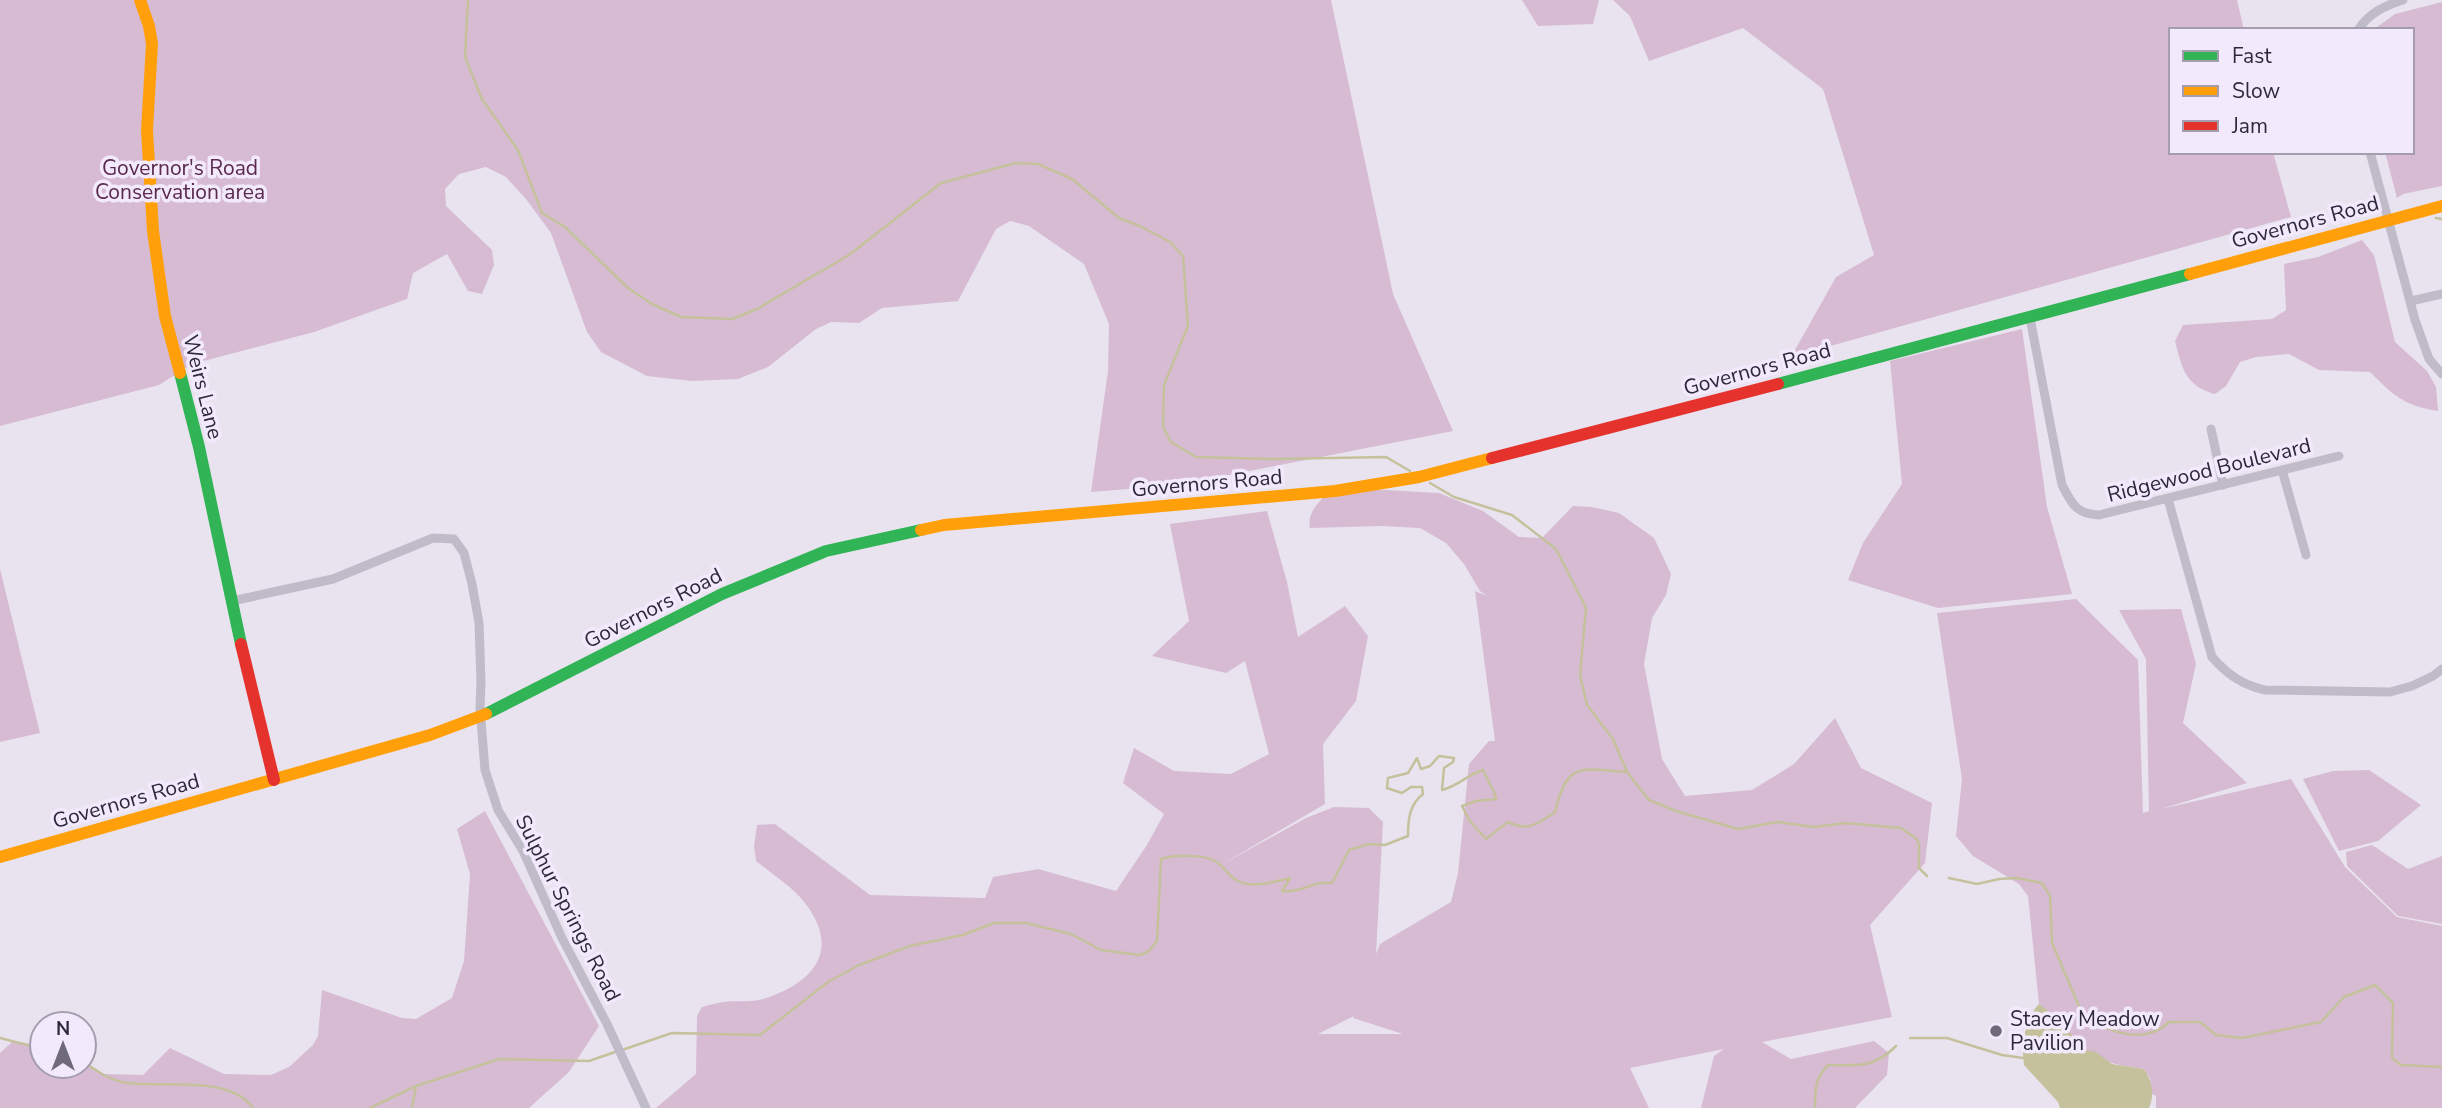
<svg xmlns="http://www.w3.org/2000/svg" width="2442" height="1108" font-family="'Nunito Sans',sans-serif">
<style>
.green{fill:#d6bbd2;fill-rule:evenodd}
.water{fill:#c5c19c}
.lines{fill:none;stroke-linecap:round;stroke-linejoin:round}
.stream{stroke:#c5c19c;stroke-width:2.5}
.street{stroke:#c0bbc9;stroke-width:9}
.fast{stroke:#30b455;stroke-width:12}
.slow{stroke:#ff9f0a;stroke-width:12}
.jam{stroke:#e5322d;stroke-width:12}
.poi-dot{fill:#6f6a79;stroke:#f2eafc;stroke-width:2.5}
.labels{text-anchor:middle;stroke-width:7;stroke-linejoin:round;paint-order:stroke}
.park-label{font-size:21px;fill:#5b2a4d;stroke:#f2eafc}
.street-label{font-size:21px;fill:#2d293a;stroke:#f2eafc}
.poi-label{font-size:21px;fill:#2d293a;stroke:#f2eafc;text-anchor:start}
</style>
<rect width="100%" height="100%" fill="#e9e3ef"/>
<!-- green -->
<g class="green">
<polygon points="0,0 1331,0 1393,294 1453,431 1178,485 1091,492 1108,371 1109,324 1084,264 1029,226 1010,221 996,229 958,301 882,308 859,323 831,322 816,329 768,367 738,379 692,381 647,376 601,352 587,332 551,233 526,199 506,177 486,167 459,174 445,189 446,206 492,250 494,265 482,294 468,291 447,254 413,273 407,299 314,332 192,364 159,385 0,426"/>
<polygon points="1522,0 1599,0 1593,24 1538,26"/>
<polygon points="1613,0 2237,0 2244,30 2171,30 2171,152 2273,152 2291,217 1791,357 1836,277 1874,255 1823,89 1743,28 1649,61 1630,16"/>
<polygon points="2442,2 2442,186 2403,194 2397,198 2385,152 2412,152 2412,30 2373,30 2395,14"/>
<path d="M2362 240 2374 255 2395 342 2427 371 2436 387 2438 411C2404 406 2393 395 2370 372L2319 370 2289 354 2256 357 2240 362 2226 386 2215 394C2185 386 2182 368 2175 341L2183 325 2272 319 2286 310 2284 264 2318 257Z"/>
<polygon points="2022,329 2047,507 2072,594 1938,608 1848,580 1863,543 1902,484 1890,361"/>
<path d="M1334 487 1439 493 1483 511 1519 537 1542 538 1573 506 1592 507 1619 513 1654 538 1671 574 1666 595 1652 618 1644 664 1662 759 1685 796 1752 790 1794 764 1835 718 1861 768 1932 803 1925 863 1870 925 1892 1017 1762 1042 1791 1059 1874 1041 1889 1053 1887 1075 1855 1108H1701L1714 1056 1724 1049 1630 1068 1649 1108H656L696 1074 697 1016 702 1007C709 1005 716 1003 723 1002 737 1000 752 1003 766 998 814 982 841 950 805 903 793 887 772 874 756 861L754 846 757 825 775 824 870 895 985 898 993 877 1038 869 1116 891 1147 845 1164 814 1123 783 1134 748 1174 771 1231 774 1269 754 1245 661 1226 673 1152 656 1189 621 1170 524 1267 511 1287 582 1298 637 1345 606 1368 636 1356 701 1323 744 1325 804 1221 865 1306 818 1334 807 1369 808 1383 822 1376 954 1380 944 1451 902 1458 873 1469 764 1489 741H1495L1475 591 1487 596 1480 591 1464 564 1446 543 1420 528 1381 526 1310 528C1306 511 1323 498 1334 487ZM1354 1016 1353 1018 1403 1034H1318Z"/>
<polygon points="0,569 40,733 0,742"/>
<path d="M2076 599 2138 660 2143 813 2149 811 2146 659 2119 610 2181 609 2196 664 2183 723 2247 783 2161 809 2291 779 2345 867 2397 917 2442 926V1108H2156V1096L2152 1094 2150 1078 2144 1069C2123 1066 2103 1063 2086 1051 2070 1039 2058 1018 2039 1004L2028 896 2019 884 1973 856 1956 836 1962 779 1937 613Z"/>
<polygon points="2369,770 2421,805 2378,841 2339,851 2303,779 2333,771"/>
<polygon points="485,811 599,1026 569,1072 529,1108 0,1108 0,1053 13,1041 42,1046 42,1066 84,1065 104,1074 143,1075 170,1048 224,1074 271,1075 289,1067 313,1045 318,1036 322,990 402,1018 416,1019 452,998 464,961 470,874 457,829"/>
<polygon points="2372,845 2408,869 2442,856 2442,924 2398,916 2347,866 2346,852"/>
</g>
<!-- water -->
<path class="water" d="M2039 1004 2054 1015 2085 1050 2096 1052 2112 1064 2144 1069C2152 1080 2155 1095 2149 1108H2060L2058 1102 2024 1065C2021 1045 2025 1019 2039 1004Z"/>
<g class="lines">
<!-- stream -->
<g class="stream">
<polyline points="468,0 465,57 482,99 518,150 542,213 565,227 628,288 652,304 681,317 732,319 757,309 849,255 941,183 1016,163 1038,164 1072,179 1119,218 1140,226 1170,242 1183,256 1188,326 1164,385 1163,427 1171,442 1196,457 1274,459 1386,457 1410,471"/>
<polyline points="2436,218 2442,219"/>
<polyline points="1430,483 1454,497 1512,515 1556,549 1586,608 1580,675 1587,705 1613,739 1627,772 1649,800 1676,811 1738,829 1778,822 1814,827 1846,823 1901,828 1917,839 1919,845 1919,868 1927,876"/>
<path d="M1949 878 1977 884 1999 879 2017 878 2042 883 2050 896 2052 943 2079 1006C2099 1032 2144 1047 2169 1022H2200L2216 1035 2242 1038 2321 1022 2344 997 2375 985 2393 1003 2392 1058 2401 1065 2442 1067"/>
<polyline points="0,1038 42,1049"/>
<polyline points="1910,1038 1947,1038 2002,1055 2023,1058"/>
<path d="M622 1050 672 1033 760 1035 828 982 859 965 910 946 963 935 994 923H1026L1071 934 1101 950 1140 955 1149 951 1157 941 1161 859C1174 855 1203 854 1215 861 1223 865 1228 875 1236 880 1251 889 1274 882 1290 878L1282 891C1303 893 1310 881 1332 883L1349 850 1369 844 1385 845 1408 836C1408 820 1409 805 1423 794L1422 787H1411L1402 793 1387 788 1388 778 1408 773 1417 758 1421 769 1430 766 1439 756 1454 758 1453 762 1444 768 1442 790C1458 786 1467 775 1483 770 1487 780 1495 790 1496 799L1476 801 1462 806 1469 820 1486 839 1508 822C1529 832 1537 824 1555 812 1567 760 1582 769 1627 772"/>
<path d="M84 1062C98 1072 111 1081 128 1083 165 1088 230 1075 253 1108"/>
<polyline points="370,1108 416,1086 499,1059 589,1061 615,1052"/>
<polyline points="412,1108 416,1086"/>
<path d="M1815 1108C1815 1090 1815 1078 1828 1065 1858 1065 1873 1069 1896 1046"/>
</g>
<!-- street -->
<g class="street">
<path d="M2358 30C2369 13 2384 6 2403 0"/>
<polyline points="2370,152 2415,320 2429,359 2442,374"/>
<polyline points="2411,301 2442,294"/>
<path d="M2030 318 2062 485C2072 504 2076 514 2099 515L2339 456"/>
<polyline points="2211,429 2223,485"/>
<polyline points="2282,470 2306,555"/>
<path d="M2168 499 2212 657C2227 674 2242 685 2265 690L2390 692 2412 686 2433 676 2442 669"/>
<polyline points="232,601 333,579 433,538 454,539 464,553 472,584 479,623 481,682 480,708 485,770 498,810 523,851 562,938 607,1024 646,1108"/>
</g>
<!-- fast -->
<g class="fast">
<polyline points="180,373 199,447 241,644"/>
<polyline points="1778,384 2190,274"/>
<polyline points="486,714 722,594 826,551 921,530"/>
</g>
<!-- slow -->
<g class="slow">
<polyline points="140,0 149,26 152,44 147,130 153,231 165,316 180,373"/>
<polyline points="2190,274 2442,206"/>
<polyline points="921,530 944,525 1335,491 1419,477 1492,458"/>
<polyline points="0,857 430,735 486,714"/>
</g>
<!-- jam -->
<g class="jam">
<polyline points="1492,458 1778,384"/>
<polyline points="241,644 274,780"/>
</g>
</g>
<!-- markers -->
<circle class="poi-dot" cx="1996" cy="1031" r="7"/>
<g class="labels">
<!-- park labels -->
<g class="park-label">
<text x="180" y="175">Governor's Road<tspan x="180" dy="24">Conservation area</tspan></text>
</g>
<!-- street labels -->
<g class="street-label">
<text transform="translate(2305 222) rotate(-15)" y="7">Governors Road</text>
<text transform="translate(1757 369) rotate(-15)" y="7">Governors Road</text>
<text transform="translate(203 387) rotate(76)" y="7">Weirs Lane</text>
<text transform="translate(2209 470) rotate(-14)" y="7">Ridgewood Boulevard</text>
<text transform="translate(1207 483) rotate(-5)" y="7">Governors Road</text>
<text transform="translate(653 608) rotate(-27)" y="7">Governors Road</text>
<text transform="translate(126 801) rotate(-16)" y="7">Governors Road</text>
<text transform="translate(568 908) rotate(63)" y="7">Sulphur Springs Road</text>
</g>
<!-- poi labels -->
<g class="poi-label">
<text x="2010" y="1026">Stacey Meadow<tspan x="2010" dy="24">Pavilion</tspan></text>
</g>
</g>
<!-- legend -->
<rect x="2169" y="28" width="245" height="126" fill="#f2eafc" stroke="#a39dae" stroke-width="2"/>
<rect x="2183" y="51" width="35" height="10" fill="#30b455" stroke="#a39dae" stroke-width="2"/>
<text x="2232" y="63" font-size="21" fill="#2d293a">Fast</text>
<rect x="2183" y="86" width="35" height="10" fill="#ff9f0a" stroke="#a39dae" stroke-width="2"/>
<text x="2232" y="98" font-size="21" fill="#2d293a">Slow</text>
<rect x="2183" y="121" width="35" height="10" fill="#e5322d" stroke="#a39dae" stroke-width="2"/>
<text x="2232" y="133" font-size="21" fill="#2d293a">Jam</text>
<!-- north arrow -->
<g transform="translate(63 1045)"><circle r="33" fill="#f2eafc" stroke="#a39dae" stroke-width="2"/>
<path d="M0-5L12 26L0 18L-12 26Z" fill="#6f6a79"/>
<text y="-10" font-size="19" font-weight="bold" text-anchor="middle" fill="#2d293a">N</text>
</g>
</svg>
